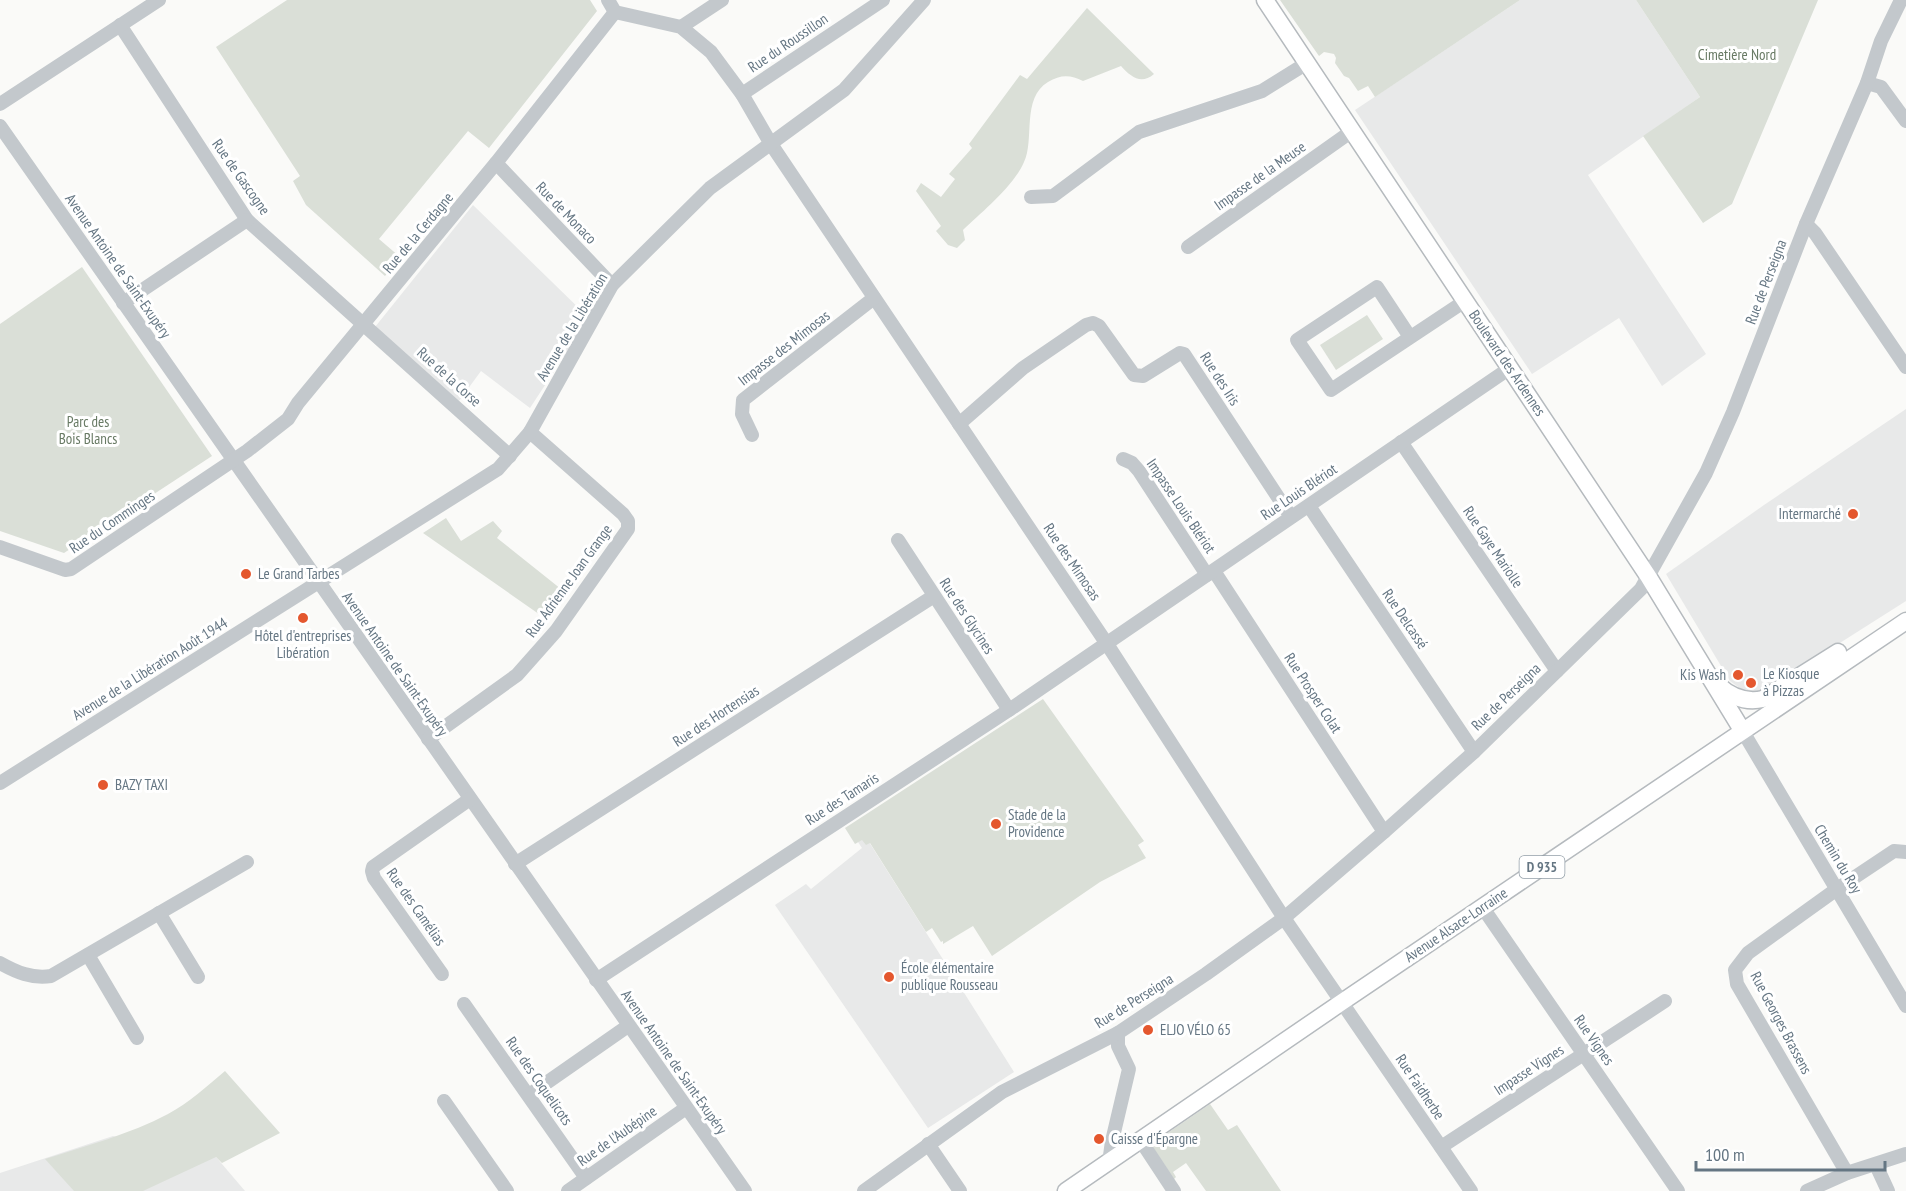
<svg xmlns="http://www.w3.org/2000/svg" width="1906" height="1191" font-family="'PT Sans Narrow',sans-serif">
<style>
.built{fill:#e8e9e9}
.green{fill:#dadfd7}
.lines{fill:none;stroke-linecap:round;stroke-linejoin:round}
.major-casing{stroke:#b5babe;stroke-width:19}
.minor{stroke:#c3c8cc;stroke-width:14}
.major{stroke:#fff;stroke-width:16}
.poi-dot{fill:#e4572e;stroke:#fff;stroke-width:2}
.labels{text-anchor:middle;stroke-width:6;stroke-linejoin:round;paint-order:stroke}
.shield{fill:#fff;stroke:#939fa8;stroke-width:1.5}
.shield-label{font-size:14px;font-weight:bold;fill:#657683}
.street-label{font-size:15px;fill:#657683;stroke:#fff}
.park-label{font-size:15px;fill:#687a64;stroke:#fff}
.poi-label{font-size:15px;fill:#657683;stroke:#fff;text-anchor:start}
</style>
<rect width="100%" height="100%" fill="#fafaf8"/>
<!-- built -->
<g class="built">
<polygon points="1520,0 1636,0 1700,97 1588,175 1706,354 1662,386 1619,318 1532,374 1355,110"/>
<polygon points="473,205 589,318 530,408 481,371 459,401 375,327"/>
<polygon points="1906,409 1906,601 1769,688 1752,693 1741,689 1730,681 1666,574 1764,505"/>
<polygon points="862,839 869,842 1014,1072 928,1128 775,905 806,884 811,889 862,848 858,842"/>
<polygon points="113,1136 216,1157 245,1191 0,1191 0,1173"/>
</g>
<!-- green -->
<g class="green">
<polygon points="287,0 590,0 597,11 489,148 468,131 379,239 400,257 385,276 306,205 293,181 300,176 216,47"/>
<polygon points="1280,0 1520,0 1375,97 1368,86 1358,91 1349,78 1344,76 1335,63 1336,58 1334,54 1324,52 1319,56"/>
<polygon points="1636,0 1818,0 1732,204 1703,223 1643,136 1700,97"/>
<path d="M1087 8 1154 74C1141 85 1131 77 1121 66L1083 81C1071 75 1061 74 1048 82 1021 98 1035 140 1024 162 1014 186 982 212 963 230L965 240 957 248 948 245 936 231 941 226 916 191 921 183 941 197 955 179 949 174 972 148 969 144 1020 75 1027 79Z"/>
<polygon points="82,267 212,456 64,553 0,531 0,324"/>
<polygon points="1367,315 1383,339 1336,370 1320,345"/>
<polygon points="446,518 461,541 493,521 502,531 497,538 566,593 546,619 423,533"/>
<polygon points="1043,699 1144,841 1138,845 1146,858 1100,882 992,956 973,926 943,944 943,941 941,942 932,928 926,932 870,843 866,845 862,840 855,844 845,828"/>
<path d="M225 1071 280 1133 222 1163 216 1157 143 1191H74L45 1159C86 1146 130 1134 168 1114 189 1103 207 1086 225 1071Z"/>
<polygon points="1210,1104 1228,1130 1237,1125 1281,1191 1206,1191 1186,1163 1173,1172 1176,1177 1174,1179 1152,1146 1153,1143"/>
</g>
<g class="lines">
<!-- major casing -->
<g class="major-casing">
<g id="major">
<polyline points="1265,0 1648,576 1742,730"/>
<path d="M1718 685C1731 697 1745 703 1763 699L1838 652"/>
<polyline points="1066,1191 1342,1002 1906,621"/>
</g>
</g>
<!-- minor -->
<g class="minor">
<polyline points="608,0 615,12 681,27 711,52 742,94 771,144 1107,644 1284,918 1471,1191"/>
<polyline points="120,25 247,220 510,456"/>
<polyline points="681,27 722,0"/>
<polyline points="1867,83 1881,87 1906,121"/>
<polyline points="742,94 883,0"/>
<polyline points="0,104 159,0"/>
<polyline points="0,126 745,1191"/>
<polyline points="496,163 612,285"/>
<polyline points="1031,197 1053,196 1139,132 1262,91 1307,63"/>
<polyline points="1806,224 1815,233 1906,367"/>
<polyline points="1188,247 1352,131"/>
<polyline points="123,303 247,220"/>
<polyline points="1410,337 1377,287 1297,340 1331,390 1465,301"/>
<polyline points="959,424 1023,368 1086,325 1093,323 1099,326 1134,375 1143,376 1180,353 1184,354 1291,517"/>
<polyline points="752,435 742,414 743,400 874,298"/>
<polyline points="1401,442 1557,671"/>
<polyline points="1123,459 1132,463 1139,471 1207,575"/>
<polyline points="1309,506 1474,752"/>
<polyline points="898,540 1009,710"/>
<polyline points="0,547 65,570 71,569 247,451 288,419 298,403 496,163 615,12"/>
<polyline points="1214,571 1384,832"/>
<polyline points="1742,730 1906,1006"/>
<polyline points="428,739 517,675 556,631 628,529 628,521 623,514 530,432"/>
<polyline points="0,783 498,469 530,432 612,285 710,188 844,90 924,0"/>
<polyline points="515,864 934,596"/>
<polyline points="1483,908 1678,1191"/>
<polyline points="159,913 198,977"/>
<polyline points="88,955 137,1038"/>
<path d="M0 963C16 972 32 979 51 976L247 862"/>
<polyline points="442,974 374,878 372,871 373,867 470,799"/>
<polyline points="596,980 1009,710 1510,368"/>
<polyline points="464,1004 586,1178"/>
<polyline points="529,1095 628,1026"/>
<polyline points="444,1101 507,1191"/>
<polyline points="1141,1141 1174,1191"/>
<polyline points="928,1144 960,1191"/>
<polyline points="1441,1147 1665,1001"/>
<polyline points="1109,1163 1112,1141 1129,1069 1118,1046 1118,1033"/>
<polyline points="1876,1165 1888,1191"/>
<polyline points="1847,1173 1737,984 1735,970 1748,953 1837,889 1894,851 1906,852"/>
<polyline points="568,1191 686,1108"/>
<polyline points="864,1191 1002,1092 1118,1033 1206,974 1284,918 1384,832 1474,752 1641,589 1706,473 1733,412 1806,224 1867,83 1881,41 1901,0"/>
<polyline points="1807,1191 1847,1173 1906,1154"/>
</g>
<!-- major -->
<use href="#major" class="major"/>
</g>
<!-- markers -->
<g class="poi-dot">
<circle cx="1853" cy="514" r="6"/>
<circle cx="246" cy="574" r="6"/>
<circle cx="303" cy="618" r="6"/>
<circle cx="1738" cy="675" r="6"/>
<circle cx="1751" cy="683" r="6"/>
<circle cx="103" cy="785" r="6"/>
<circle cx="996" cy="824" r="6"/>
<circle cx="889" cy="977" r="6"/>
<circle cx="1148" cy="1030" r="6"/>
<circle cx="1099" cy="1139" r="6"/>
</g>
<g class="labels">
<!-- shield labels -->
<rect class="shield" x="1519.5" y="856" width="45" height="22" rx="4.5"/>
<g class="shield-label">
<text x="1542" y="872">D 935</text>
</g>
<!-- street labels -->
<g class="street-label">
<text transform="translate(788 43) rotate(-34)" y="5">Rue du Roussillon</text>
<text transform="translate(1260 176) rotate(-35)" y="5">Impasse de la Meuse</text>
<text transform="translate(241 177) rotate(55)" y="5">Rue de Gascogne</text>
<text transform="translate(566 213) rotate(46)" y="5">Rue de Monaco</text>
<text transform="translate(418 233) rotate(-50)" y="5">Rue de la Cerdagne</text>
<text transform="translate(118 266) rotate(55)" y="5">Avenue Antoine de Saint-Exupéry</text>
<text transform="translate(1766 282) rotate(-69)" y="5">Rue de Perseigna</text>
<text transform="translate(572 327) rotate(-59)" y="5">Avenue de la Libération</text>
<text transform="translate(784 348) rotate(-38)" y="5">Impasse des Mimosas</text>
<text transform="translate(1507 363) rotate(56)" y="5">Boulevard des Ardennes</text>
<text transform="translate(449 377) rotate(42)" y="5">Rue de la Corse</text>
<text transform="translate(1220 379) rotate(57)" y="5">Rue des Iris</text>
<text transform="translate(1299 492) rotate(-34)" y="5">Rue Louis Blériot</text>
<text transform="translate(1181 506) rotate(56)" y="5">Impasse Louis Blériot</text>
<text transform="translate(112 522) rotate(-34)" y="5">Rue du Comminges</text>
<text transform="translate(1493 547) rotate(56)" y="5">Rue Gaye Mariolle</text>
<text transform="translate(1072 562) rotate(56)" y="5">Rue des Mimosas</text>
<text transform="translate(569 581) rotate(-54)" y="5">Rue Adrienne Joan Grange</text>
<text transform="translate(967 616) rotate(57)" y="5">Rue des Glycines</text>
<text transform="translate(1405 619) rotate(56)" y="5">Rue Delcassé</text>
<text transform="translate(395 664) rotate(55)" y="5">Avenue Antoine de Saint-Exupéry</text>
<text transform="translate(150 669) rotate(-32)" y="5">Avenue de la Libération Août 1944</text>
<text transform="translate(1313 693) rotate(57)" y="5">Rue Prosper Colat</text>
<text transform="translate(1506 697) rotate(-44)" y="5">Rue de Perseigna</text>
<text transform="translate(716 716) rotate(-33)" y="5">Rue des Hortensias</text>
<text transform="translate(842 799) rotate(-33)" y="5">Rue des Tamaris</text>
<text transform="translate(1838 859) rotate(59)" y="5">Chemin du Roy</text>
<text transform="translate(416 907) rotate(55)" y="5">Rue des Camélias</text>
<text transform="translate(1456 925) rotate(-34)" y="5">Avenue Alsace-Lorraine</text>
<text transform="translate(1134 1001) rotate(-32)" y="5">Rue de Perseigna</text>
<text transform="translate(1781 1023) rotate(62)" y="5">Rue Georges Brassens</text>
<text transform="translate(1594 1040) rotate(55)" y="5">Rue Vignes</text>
<text transform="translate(674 1062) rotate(55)" y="5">Avenue Antoine de Saint-Exupéry</text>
<text transform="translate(1529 1070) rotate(-33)" y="5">Impasse Vignes</text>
<text transform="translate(539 1081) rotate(55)" y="5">Rue des Coquelicots</text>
<text transform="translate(1420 1087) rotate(56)" y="5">Rue Faidherbe</text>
<text transform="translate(617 1136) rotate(-35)" y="5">Rue de l'Aubépine</text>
</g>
<!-- park labels -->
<g class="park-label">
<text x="1737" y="60">Cimetière Nord</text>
<text x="88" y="427">Parc des<tspan x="88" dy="17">Bois Blancs</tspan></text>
</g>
<!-- poi labels -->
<g class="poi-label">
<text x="1841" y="519" text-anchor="end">Intermarché</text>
<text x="258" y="579">Le Grand Tarbes</text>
<text x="303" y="641" text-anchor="middle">Hôtel d'entreprises<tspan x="303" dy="17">Libération</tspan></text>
<text x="1763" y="679">Le Kiosque<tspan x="1763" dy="17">à Pizzas</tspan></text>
<text x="1726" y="680" text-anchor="end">Kis Wash</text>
<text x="115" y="790">BAZY TAXI</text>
<text x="1008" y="820">Stade de la<tspan x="1008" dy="17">Providence</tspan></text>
<text x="901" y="973">École élémentaire<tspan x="901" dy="17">publique Rousseau</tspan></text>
<text x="1160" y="1035">ELJO VÉLO 65</text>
<text x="1111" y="1144">Caisse d'Épargne</text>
</g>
</g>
<!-- scale -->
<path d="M1696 1161v9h189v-9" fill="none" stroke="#657683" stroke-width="3"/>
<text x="1705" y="1161" font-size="18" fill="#657683" stroke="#ffffff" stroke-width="4.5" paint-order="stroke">100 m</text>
</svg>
